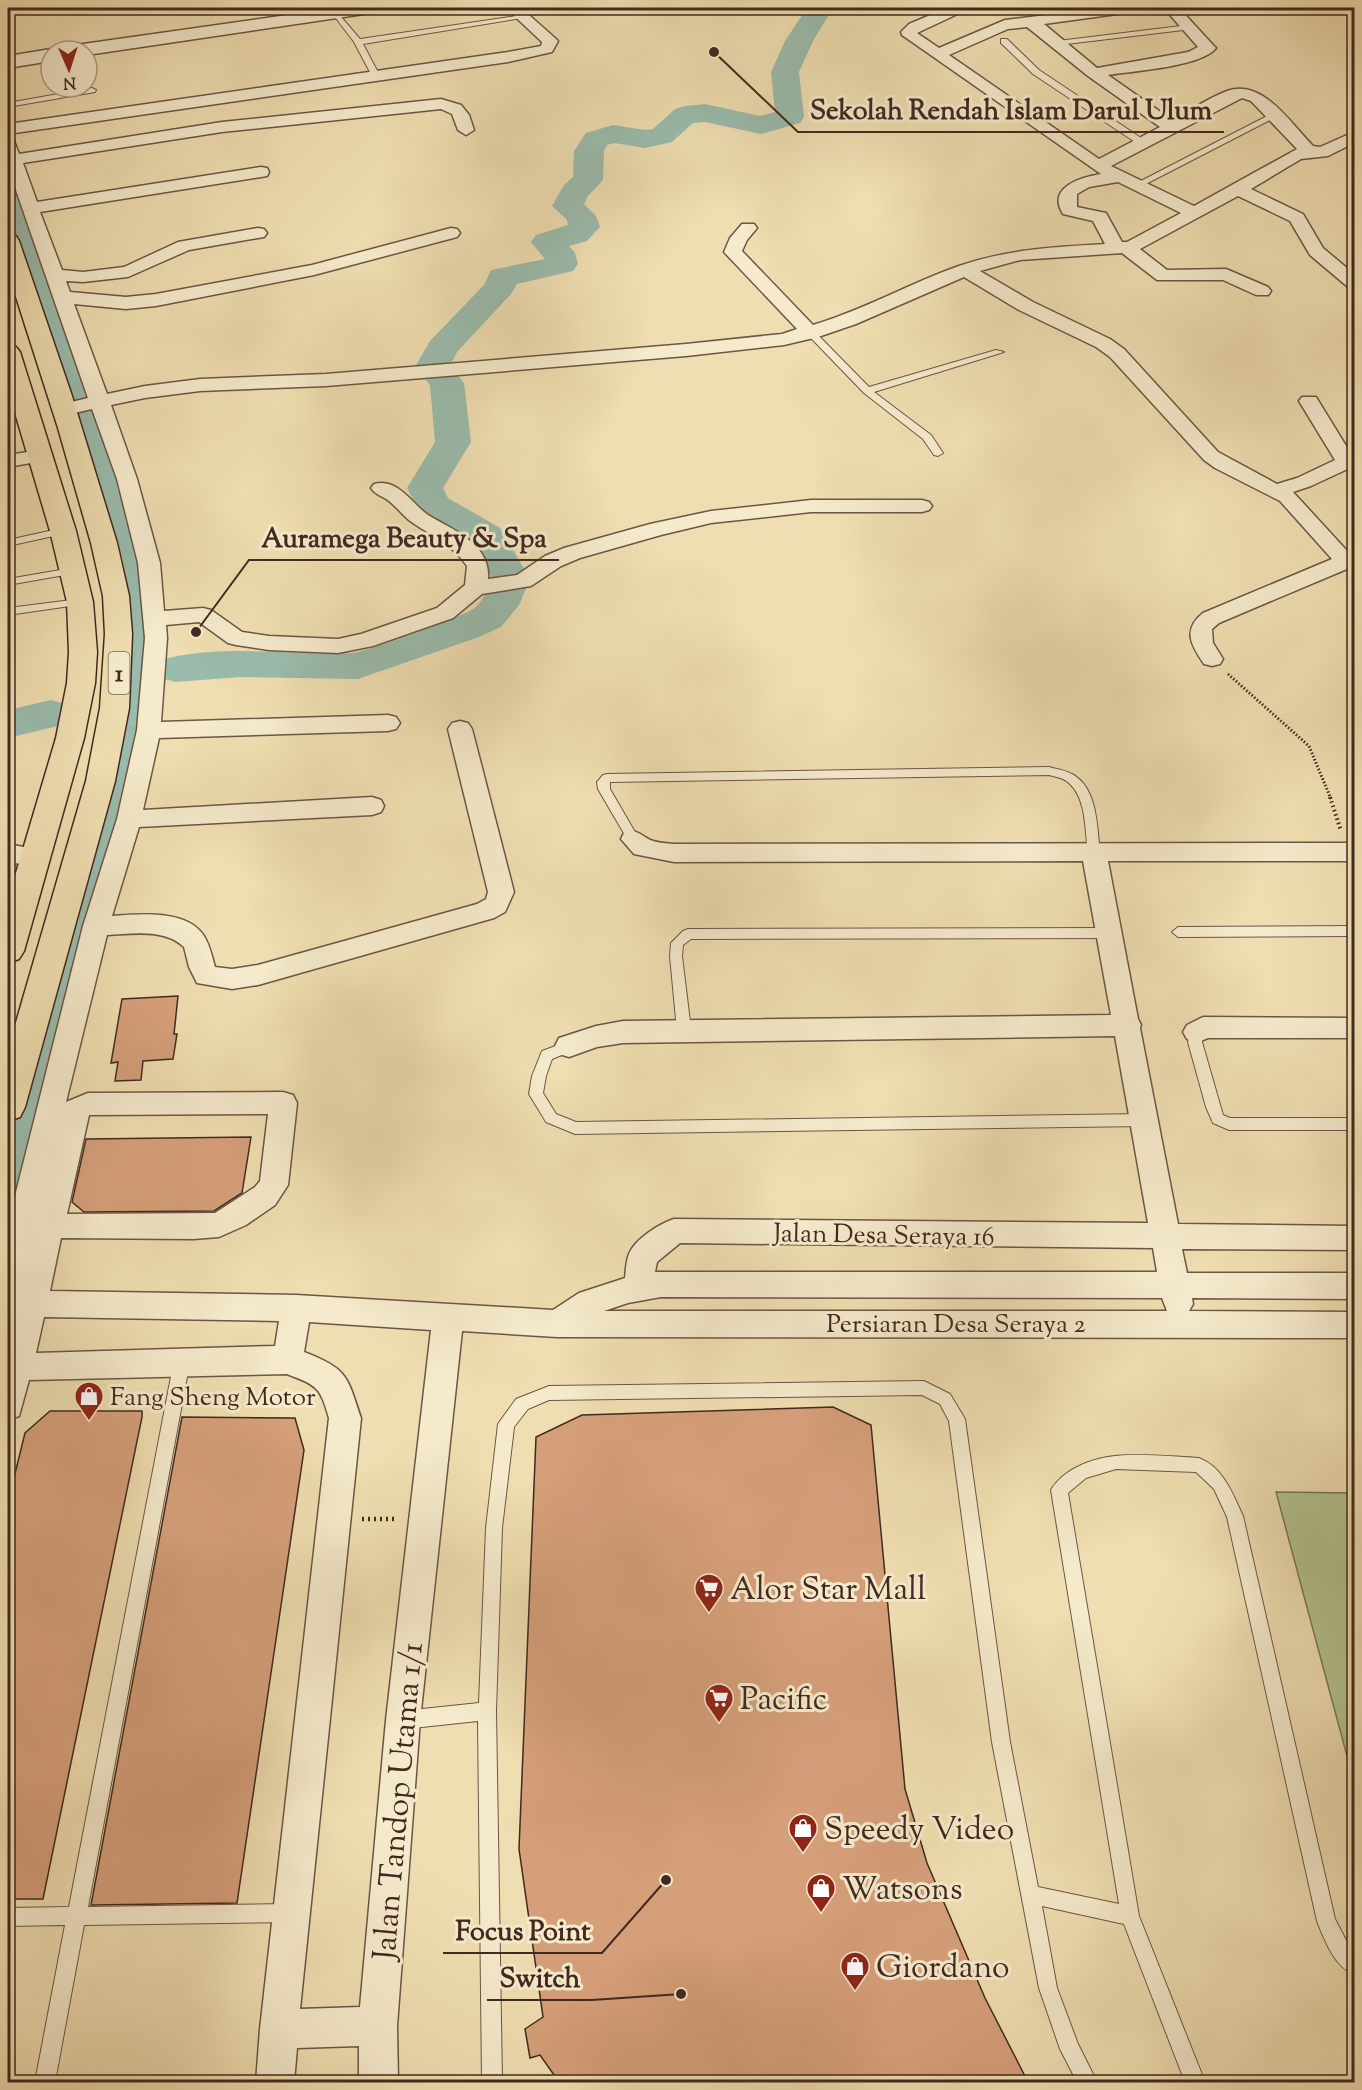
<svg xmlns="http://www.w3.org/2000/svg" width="1362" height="2090" font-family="'Sorts Mill Goudy',serif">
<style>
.green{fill:#b3c290;stroke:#7a7658;stroke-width:1.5}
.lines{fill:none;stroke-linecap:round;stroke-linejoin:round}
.canal{fill:#9abcad;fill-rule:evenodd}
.river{fill:#9abcad;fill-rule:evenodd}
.building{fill:#d59f7a;stroke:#412920;stroke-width:1.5}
.service-casing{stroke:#6c5644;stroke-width:2}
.minor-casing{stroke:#6c5644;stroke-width:3}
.tertiary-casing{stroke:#6c5644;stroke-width:3}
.primary-casing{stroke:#412920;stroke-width:3}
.path-far2{stroke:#412920;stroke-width:3;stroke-dasharray:1.5 2;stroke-linecap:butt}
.path-far1{stroke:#412920;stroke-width:4;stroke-dasharray:1.5 3;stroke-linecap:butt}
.path{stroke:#412920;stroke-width:4.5;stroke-dasharray:2 4;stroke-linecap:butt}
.service{fill:#f5eacc;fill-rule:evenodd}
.minor{fill:#f5eacc;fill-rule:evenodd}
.tertiary{fill:#f5eacc;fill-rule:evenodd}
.primary{fill:#efdeb1;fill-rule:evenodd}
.labels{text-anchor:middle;stroke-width:6;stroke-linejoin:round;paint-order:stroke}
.shield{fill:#f5eacc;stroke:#776354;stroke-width:1.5}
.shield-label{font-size:24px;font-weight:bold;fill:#412920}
.street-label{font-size:26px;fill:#412920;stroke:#f5eacc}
.poi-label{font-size:26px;fill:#412920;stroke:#f5eacc;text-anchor:start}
.near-poi-label{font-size:32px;fill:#412920;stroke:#f5eacc;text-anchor:start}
.near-street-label{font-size:32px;fill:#412920;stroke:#f5eacc}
.leader{fill:none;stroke:#412920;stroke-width:2}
.callout-dot{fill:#412920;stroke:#f5eacc;stroke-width:2}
.callout-label{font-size:27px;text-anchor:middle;font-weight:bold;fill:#412920;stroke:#f5eacc;stroke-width:6;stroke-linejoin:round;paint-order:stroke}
</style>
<rect width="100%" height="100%" fill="#efdeb1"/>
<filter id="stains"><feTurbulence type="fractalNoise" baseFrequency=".00333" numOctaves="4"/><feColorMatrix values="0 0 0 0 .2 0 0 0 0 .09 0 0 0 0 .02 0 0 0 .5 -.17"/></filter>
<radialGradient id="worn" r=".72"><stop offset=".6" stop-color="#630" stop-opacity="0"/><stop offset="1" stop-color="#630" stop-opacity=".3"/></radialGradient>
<!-- green -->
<polygon class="green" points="1276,1492 1354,1493 1354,1782"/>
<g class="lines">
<!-- canal -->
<polygon class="canal" points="8,189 14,190 17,194 144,557 150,648 141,738 23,1181 19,1190 8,1194 8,1129 117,738 126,648 122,557 8,219"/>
<!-- river -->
<g class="river">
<path d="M807 8H833L813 41 799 72 804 117 800 123 761 134 705 122 693 123 672 142 645 148 614 143 607 145 604 151 603 180 588 196 584 204 596 216 600 227 587 241 569 246 575 253 578 264 573 271 517 284 511 294 457 352 450 366 464 383 471 442 443 488 448 498 500 528 530 579 519 605 501 627 479 637 358 679 241 677 175 682 161 678 155 669 161 660C223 643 289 656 352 653 367 652 459 618 473 609 483 602 487 590 492 579L472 543 420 513 407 488 435 442 430 385 415 367 430 341 484 285 491 270 545 259 531 242 536 235 568 225 567 220 552 206 564 185 573 177 574 151 586 133 613 125 645 130 653 129 675 109 685 106 705 104 760 116 775 112 771 72 785 41Z"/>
<polygon points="51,700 66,704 72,714 66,724 8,738 8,710"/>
</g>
</g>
<!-- building -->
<g class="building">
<polygon points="178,996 174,1034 177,1034 173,1059 143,1061 141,1080 115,1081 118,1062 111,1063 122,999"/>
<polygon points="251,1137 242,1193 214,1211 84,1212 72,1202 86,1139"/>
<polygon points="833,1407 871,1425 905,1789 927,1863 985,1998 1028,2082 559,2082 540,2055 530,2058 525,2029 543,2017 519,1849 536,1437 582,1415"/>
<polygon points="50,1411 142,1411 142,1417 43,1899 8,1899 8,1502 25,1433"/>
<polygon points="182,1417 295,1418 304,1450 237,1903 91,1905"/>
</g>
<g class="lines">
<!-- service casing -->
<g class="service-casing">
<g id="service">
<polygon points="752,8 760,8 755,11 752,11"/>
<polygon points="336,11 360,39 524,15 528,17 363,44 380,76 376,78 372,76 354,42 332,13"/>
<polygon points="1189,25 1193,27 1192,29 1058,45 1054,43 1058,41"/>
<polygon points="1001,39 1007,39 1039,70 1144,140 1144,144 1138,144 1033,74 1001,43"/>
<polygon points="92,88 96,90 95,92 8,107 8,103"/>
<polygon points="1271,114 1278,116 1140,187 1133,185"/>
<polygon points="808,331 814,331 869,387 996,350 1004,352 874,392 931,435 943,453 938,456 934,455 923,439 864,393 808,335"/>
<polygon points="63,528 67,529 67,533 8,546 8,540"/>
<polygon points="72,568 76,569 76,573 8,585 8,579"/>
<polygon points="80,599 85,602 84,604 8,615 8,608"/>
<path d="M1049 767C1056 769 1065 770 1072 774 1098 788 1097 828 1100 853L1098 856 1094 857 1088 853C1085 833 1087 800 1070 784 1064 778 1057 777 1049 775L610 782V789L639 839 633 843 629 842 598 789 597 782 603 775 607 774Z"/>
<polygon points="1354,926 1354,936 1178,937 1172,932 1178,927"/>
<polygon points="1109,928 1115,933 1109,938 691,939 683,945 682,956 691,1030 689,1034 679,1034 677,1030 670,956 671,943 683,931 688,929"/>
<polygon points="1196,1027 1201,1028 1203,1032 1202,1042 1223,1115 1230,1118 1354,1118 1354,1130 1229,1130 1213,1123 1206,1107 1188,1042 1191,1028"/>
<polygon points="569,1041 574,1042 576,1046 574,1050 552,1059 546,1076 543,1093 556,1114 576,1122 1144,1114 1149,1116 1151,1120 1149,1124 1144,1126 575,1134 546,1122 529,1094 532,1076 542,1051"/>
<polygon points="182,1354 187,1356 190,1361 88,1907 290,1904 297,1906 299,1913 297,1920 290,1922 84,1925 55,2082 35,2082 65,1925 8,1926 8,1908 69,1907 174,1361 177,1356"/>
<path d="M924 1381 950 1394 965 1419 1010 1742 1038 1887 1119 1904 1051 1490C1054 1484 1058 1481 1063 1476 1101 1446 1154 1456 1199 1458 1223 1467 1233 1494 1243 1516L1335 1919 1347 1942 1354 1951V1974C1335 1968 1324 1939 1317 1921L1227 1517 1214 1489 1196 1472 1116 1469 1086 1478 1068 1493 1139 1916 1205 2082H1185L1124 1924 1042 1906 1057 1988 1078 2044 1097 2082H1077L1060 2049 1039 1988 992 1742 949 1421 940 1404 922 1395 549 1400 528 1409 514 1427 502 1528 496 1711 502 2082H482L478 1721 403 1729 397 1726 394 1720 397 1714 403 1711 479 1703 486 1528 498 1424 516 1399 549 1386Z"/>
</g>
</g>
<!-- minor casing -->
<g class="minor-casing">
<g id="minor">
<polygon points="506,8 521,8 555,38 558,41 552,52 508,62 8,134 8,124 508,52 541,46 542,42"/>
<path d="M947 8H966L964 11 917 33 939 48 1005 20 1102 8H1139L1137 11 1132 12 1044 24 1097 68 1188 52 1198 47 1164 8H1179L1213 45 1216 48C1201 67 1132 71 1108 75L1172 120C1190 111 1208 98 1227 91 1263 78 1291 124 1313 146L1320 147 1354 132V143L1328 156 1301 159 1251 189 1303 214 1323 248 1354 274V288L1348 287 1310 255 1290 221 1238 196 1140 249 1167 270 1226 269 1268 287 1271 291 1268 295H1256L1223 280H1157L1122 253 1020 260 980 271 1033 302 1110 339 1124 349 1218 452 1277 484 1297 478 1335 460 1299 401 1302 397H1316L1351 454 1354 453V466L1311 486 1293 492 1349 553 1354 551V566L1219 623 1212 629 1213 643 1223 659 1220 664 1212 666 1204 664C1191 645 1182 630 1203 613L1332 559 1280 501 1215 468 1204 460 1110 357 1096 347 1019 310 964 277 856 324 818 337 784 345 686 356 326 386 200 391 145 398 111 405 137 479 160 563 164 611 203 608 211 610 242 632 269 636 338 639 361 634 437 608 465 585 467 566C451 543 435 538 413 523 404 517 398 508 389 501 383 496 375 495 371 488L374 484C398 478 411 503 428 515 453 530 491 544 488 579L517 575 545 556 564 548 650 524 711 511 811 500H922L929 502 932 506 929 510 922 512H811L711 523 661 535 580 558 561 566 531 586 482 594 453 618 373 646 338 653 269 650 236 645 228 643 199 622 166 625 167 638 161 722 388 715 396 717 400 723 396 729 388 731 159 738 143 810 372 797 381 800 384 806 381 812 372 815 139 827 112 916C139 914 187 909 204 936 210 946 212 956 215 967L232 969 258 965 477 904 486 899 488 892 448 729 452 723 460 721 468 723 472 729 514 892 505 912 494 918 258 985 232 989 197 983 189 967 184 947C164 928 131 934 107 935L66 1102 88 1093 283 1092 293 1095 297 1103 288 1185 275 1205 246 1225 219 1237 193 1239 61 1238 50 1291 296 1295 553 1310 579 1293 625 1278C626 1270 626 1261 629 1254 635 1239 659 1224 674 1219L1148 1223 1115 1036 623 1043 597 1047 569 1057 559 1054 555 1046 559 1038 596 1026 623 1021 1111 1015 1083 861 674 862 634 854 621 839 624 833C639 828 641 837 653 841 659 843 667 843 674 844L1354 843V861H1108L1138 1019 1141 1025 1140 1028 1178 1224 1354 1226V1250L1182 1249 1187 1273H1354V1299L1192 1298 1193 1304 1189 1311 1354 1312V1338L557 1337 462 1331 420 1720 397 2026 398 2082H359V2046L297 2048 294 2082H256L260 2029 329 1418C320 1387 318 1386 287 1374L29 1380 19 1416 8 1420V1342L14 1316H8V1224L83 926 117 819 137 730 145 638 138 563 117 479 92 409 66 415 59 413 56 409 59 405 88 398 8 167V140L14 141 19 154 222 122 441 99 461 105 469 115 474 130 466 135 458 130 452 114 441 109 222 132 23 163 37 202 261 167 267 168 269 172 267 176 261 177 40 212 62 270 83 272 124 267 178 242 258 228 264 229 267 233 264 237 258 238 189 250 128 277 83 282 66 281 70 292 126 297 156 294 312 265 451 228 457 229 460 233 457 237 314 275 156 306 126 309 74 304 107 394 145 386 200 379 326 374 686 344 782 334 797 329 724 252 730 238 742 224H754L757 228 747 240 742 251 813 325C864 310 910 283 959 266 1009 249 1054 247 1105 244L1093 221 1063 214C1046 187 1082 177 1101 174L902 35 901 32 909 24ZM1027 27 1088 76 1160 127 1099 159 949 55 1008 29ZM1242 98 1251 101 1297 149 1194 206 1111 166ZM1118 182 1181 213 1127 242H1122L1106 213 1077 207V194L1089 187ZM268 1114 260 1181 255 1187 215 1213 67 1214 89 1115ZM680 1243 1153 1248 1157 1272H655L657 1262ZM661 1297 1162 1298 1167 1311H604L628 1303ZM44 1317 279 1321 275 1346 36 1353ZM309 1322 431 1330 386 1720 360 2007 300 2009 361 1418C347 1376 348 1369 304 1352Z"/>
<polygon points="41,450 48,452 51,456 48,460 8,467 8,455"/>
<polygon points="8,844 44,851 47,857 44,863 35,866 8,862"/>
<polygon points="1203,1017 1354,1018 1354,1038 1208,1038 1196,1043 1187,1039 1183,1032 1187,1025"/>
</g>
</g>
<!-- tertiary casing -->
<g class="tertiary-casing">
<g id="tertiary">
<polygon points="337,8 380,8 377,12 371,13 87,55 87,51 67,51 69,47 76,45"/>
<polygon points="51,49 58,51 51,51 51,61 8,68 8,56"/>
</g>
</g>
<!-- primary casing -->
<g class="primary-casing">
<g id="primary">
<polygon points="8,235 16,236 19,241 72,396 117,543 129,596 132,634 129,708 115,781 25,1107 20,1117 8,1121 8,1050 86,781 100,708 105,634 103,596 91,543 58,428 8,272"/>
<polygon points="8,345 16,347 20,352 76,531 93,602 97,652 95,683 84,738 24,951 19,959 8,963 8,900 56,738 67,683 69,652 67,602 50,531 8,389"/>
</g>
</g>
<!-- path-far2 -->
<polyline class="path-far2" points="1228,674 1309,746 1331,799"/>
<!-- path-far1 -->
<polyline class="path-far1" points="1330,797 1341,831"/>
<!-- path -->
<polyline class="path" points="362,1519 397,1519"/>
<!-- service -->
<use href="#service" class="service"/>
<!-- minor -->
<use href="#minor" class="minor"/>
<!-- tertiary -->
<use href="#tertiary" class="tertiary"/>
<!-- primary -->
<use href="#primary" class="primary"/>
</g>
<!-- icons -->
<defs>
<g id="shop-pin" transform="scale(1.5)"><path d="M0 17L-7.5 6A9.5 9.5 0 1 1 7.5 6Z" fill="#8f2418" stroke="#f5eacc"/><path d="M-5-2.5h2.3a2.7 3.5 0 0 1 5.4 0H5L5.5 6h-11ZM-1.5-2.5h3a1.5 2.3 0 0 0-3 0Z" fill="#fff"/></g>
<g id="supermarket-pin" transform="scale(1.5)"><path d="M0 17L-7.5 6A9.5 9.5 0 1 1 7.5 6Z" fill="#8f2418" stroke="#f5eacc"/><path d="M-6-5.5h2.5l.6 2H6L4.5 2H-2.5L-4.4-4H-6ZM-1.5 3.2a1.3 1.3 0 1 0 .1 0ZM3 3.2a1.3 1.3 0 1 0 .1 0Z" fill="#fff"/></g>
</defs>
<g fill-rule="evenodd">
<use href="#shop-pin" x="89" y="1396"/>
<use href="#supermarket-pin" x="709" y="1588"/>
<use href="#supermarket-pin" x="719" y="1698"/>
<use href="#shop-pin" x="803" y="1828"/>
<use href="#shop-pin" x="821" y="1888"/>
<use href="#shop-pin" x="855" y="1966"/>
</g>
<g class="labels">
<!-- shield labels -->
<rect class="shield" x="108.5" y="652" width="21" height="42" rx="4.5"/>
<g class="shield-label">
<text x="119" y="681">1</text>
</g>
<!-- street labels -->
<g class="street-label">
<text transform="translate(884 1234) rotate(1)" y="9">Jalan Desa Seraya 16</text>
<text x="956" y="1332">Persiaran Desa Seraya 2</text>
</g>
<!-- poi labels -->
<g class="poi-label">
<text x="110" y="1405">Fang Sheng Motor</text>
</g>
<!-- near-poi labels -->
<g class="near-poi-label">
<text x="730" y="1599">Alor Star Mall</text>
<text x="740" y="1709">Pacific</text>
<text x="824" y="1839">Speedy Video</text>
<text x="842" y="1899">Watsons</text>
<text x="876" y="1977">Giordano</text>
</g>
<!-- near-street labels -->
<g class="near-street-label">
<text transform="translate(397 1801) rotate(-85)" y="11">Jalan Tandop Utama 1/1</text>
</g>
</g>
<!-- callouts -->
<path class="leader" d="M714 52L798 132H1224M196 632L249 560H559M666 1880L602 1953H443M681 1994L592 2000H487"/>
<g class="callout-dot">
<circle cx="714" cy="52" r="6"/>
<circle cx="196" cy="632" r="6"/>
<circle cx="666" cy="1880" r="6"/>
<circle cx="681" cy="1994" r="6"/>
</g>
<g class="callout-label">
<text x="1011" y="119">Sekolah Rendah Islam Darul Ulum</text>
<text x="404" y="547">Auramega Beauty &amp; Spa</text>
<text x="523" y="1940">Focus Point</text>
<text x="540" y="1987">Switch</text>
</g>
<!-- margin -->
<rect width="1362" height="2090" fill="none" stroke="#efdeb1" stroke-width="30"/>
<rect x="9" y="9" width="1344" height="2072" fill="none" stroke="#412920" stroke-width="3"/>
<rect x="15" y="15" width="1332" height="2060" fill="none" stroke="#412920" stroke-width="1.5"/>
<!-- north arrow -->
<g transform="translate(69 69) rotate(177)"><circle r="28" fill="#f5eacc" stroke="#ad9d87" stroke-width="1.5"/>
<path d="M0-4.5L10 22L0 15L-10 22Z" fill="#8f2418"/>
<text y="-9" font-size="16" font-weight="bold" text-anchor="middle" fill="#412920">N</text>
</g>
<rect width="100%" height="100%" filter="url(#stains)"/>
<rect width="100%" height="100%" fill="url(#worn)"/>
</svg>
